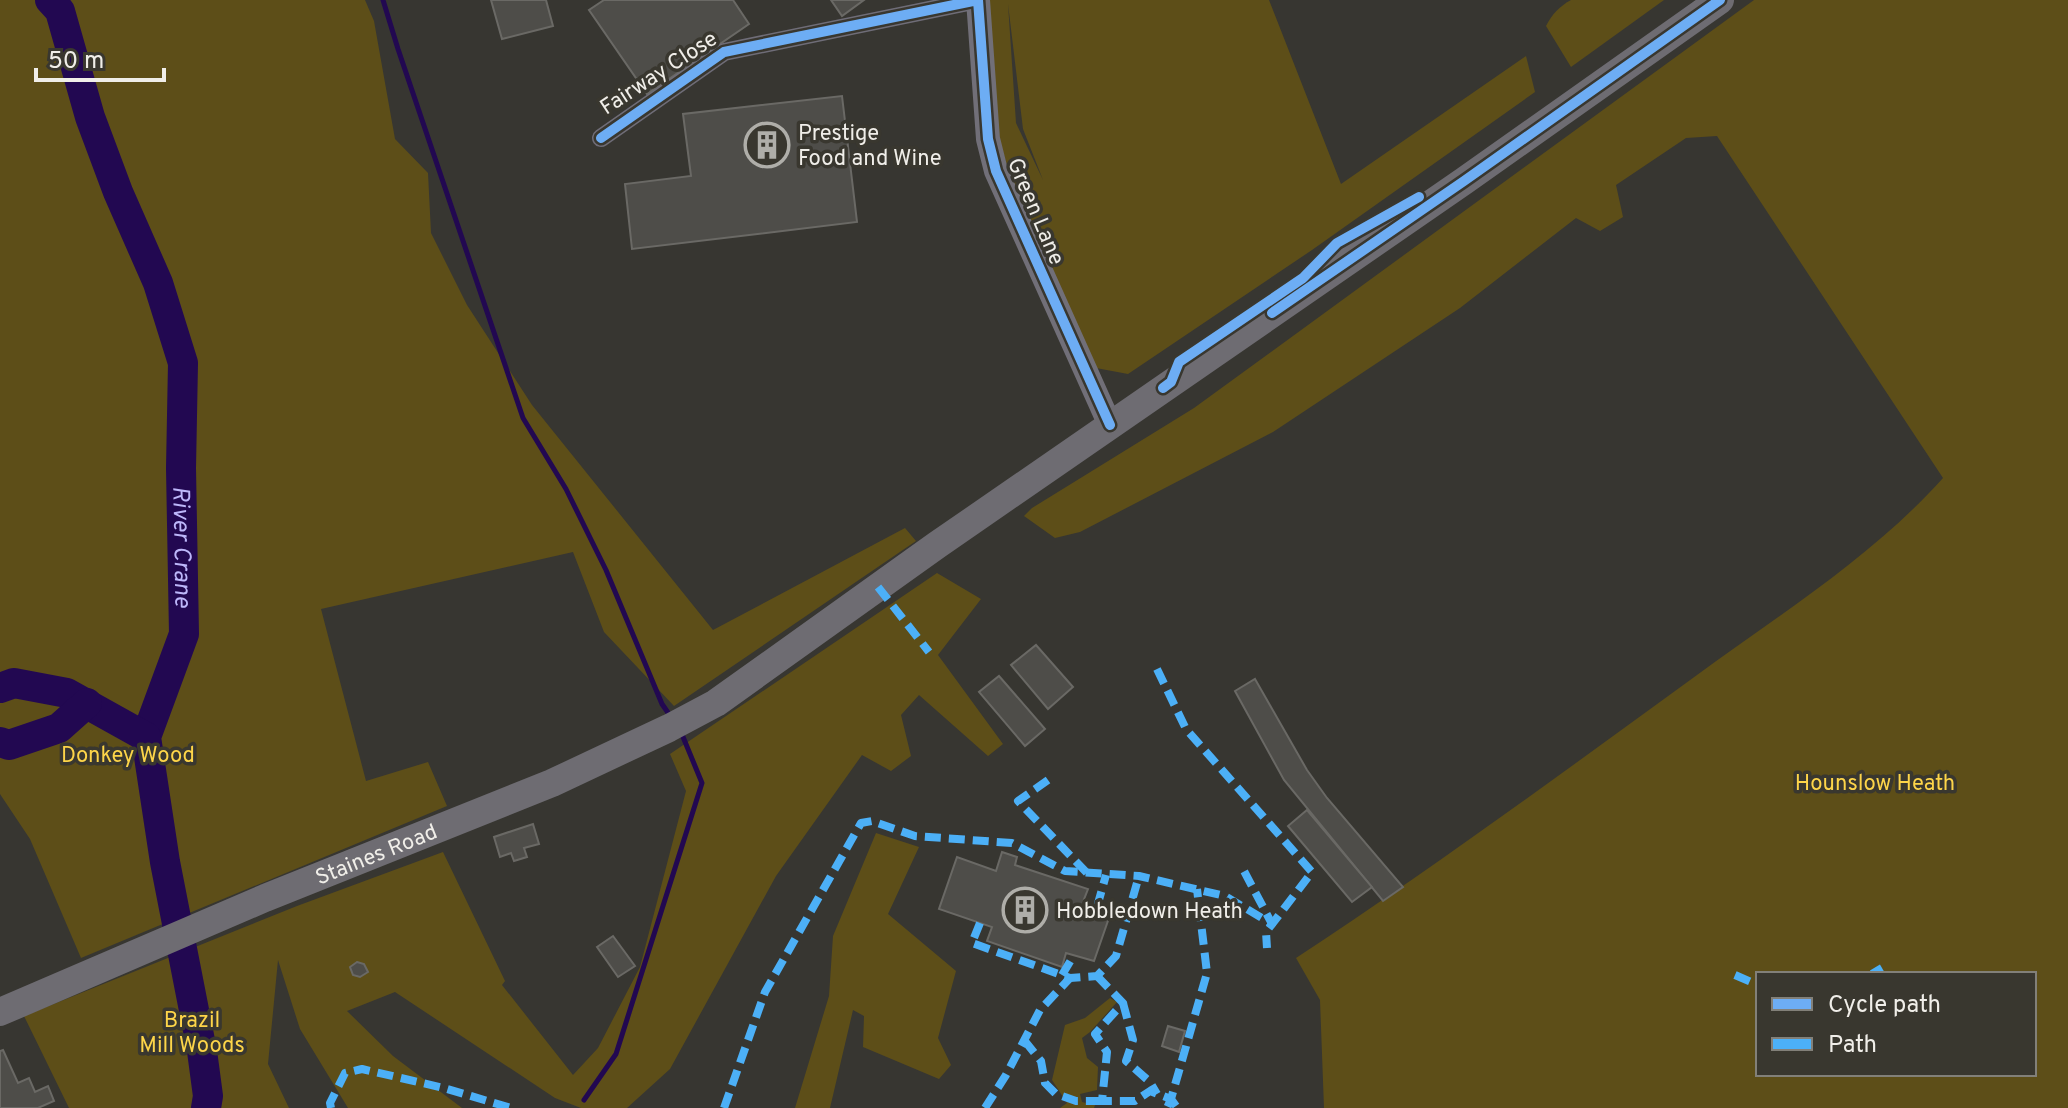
<svg xmlns="http://www.w3.org/2000/svg" width="2068" height="1108" font-family="Overpass,sans-serif">
<style>
.green{fill:#5d4e18;fill-rule:evenodd}
.lines{fill:none;stroke-linecap:round;stroke-linejoin:round}
.stream{stroke:#220851;stroke-width:5}
.river{stroke:#220851;stroke-width:30}
.building{fill:#4e4d49;stroke:#6a6965;stroke-width:2}
.street{stroke:#6f6d78;stroke-width:18}
.secondary{stroke:#716f78;stroke-width:24}
.primary{stroke:#6e6c72;stroke-width:28}
.quiet{stroke:#4cb0f7;stroke-width:8;stroke-dasharray:16 8;stroke-linecap:butt}
.cycleway-casing{stroke:#39372f;stroke-width:15}
.cycleway{stroke:#6dadf4;stroke-width:10}
.labels{text-anchor:middle;stroke-width:7;stroke-linejoin:round;paint-order:stroke}
.street-label{font-size:22px;fill:#f0eee9;stroke:#39372f}
.poi-label{font-size:22px;fill:#f0eee9;stroke:#39372f;text-anchor:start}
.park-label{font-size:22px;fill:#fdd549;stroke:#39372f}
.water-label{font-size:24px;font-style:italic;fill:#bdb7fa;stroke:#39372f}
</style>
<rect width="100%" height="100%" fill="#373631"/>
<!-- green -->
<g class="green">
<polygon points="0,0 365,0 374,21 395,139 428,173 431,233 467,305 532,405 713,630 905,528 916,541 674,706 604,632 573,552 321,609 366,781 428,762 447,806 81,958 30,839 0,794"/>
<path d="M985 0H1269L1341 184 1526 56 1535 92 1312 250 1128 374 1096 368 1008 169 994 120ZM1008 4 1023 129 1043 180 1016 123Z"/>
<path d="M1571 0H1664L1571 67 1546 26C1552 14 1560 6 1571 0Z"/>
<path d="M1754 0H2068V1108H1324L1320 1000 1296 958C1433 868 1565 771 1697 675 1782 613 1873 556 1943 478L1717 136 1686 138 1616 185 1623 217 1600 231 1576 218 1460 308 1273 432 1080 532 1055 538 1024 516 1032 508 1194 408ZM2034 974V1074H1758V974Z"/>
<polygon points="937,573 981,599 938,655 1003,744 988,756 919,695 901,715 911,756 891,771 862,755 776,876 670,1069 627,1108 581,1108 555,1098 395,992 347,1011 393,1056 462,1108 348,1108 300,1029 278,960 268,1064 289,1108 69,1108 24,1016 297,906 443,852 505,981 502,985 573,1075 598,1048 640,967 686,791 670,754"/>
<polygon points="876,833 919,847 888,914 956,971 938,1038 951,1065 939,1079 863,1047 864,1016 853,1010 830,1108 795,1108 829,996 833,936"/>
<polygon points="1110,998 1117,1002 1090,1032 1082,1038 1087,1058 1098,1067 1097,1090 1080,1094 1082,1102 1095,1105 1094,1108 1060,1108 1067,1103 1052,1080 1065,1025 1085,1018"/>
</g>
<g class="lines">
<!-- stream -->
<g class="stream">
<polyline points="383,0 398,49 523,418 566,489 606,570 662,704 671,717"/>
<polyline points="584,1100 616,1054 702,783 681,732"/>
</g>
<!-- river -->
<g class="river">
<path id="s1" d="M50 0 60 11 90 117 118 192 158 283 183 363 181 468 184 634 146 737 165 862 202 1051 208 1096 206 1108"/>
<polyline points="0,688 14,683 67,693 146,737"/>
<polyline points="0,742 9,745 59,728 87,703"/>
</g>
</g>
<!-- building -->
<g class="building">
<polygon points="491,0 546,0 553,26 502,39"/>
<polygon points="604,0 733,0 749,24 647,94 589,10"/>
<polygon points="831,0 864,0 842,16"/>
<polygon points="842,96 857,222 632,249 625,184 691,176 683,114"/>
<polygon points="1036,645 1073,687 1048,709 1011,665"/>
<polygon points="999,676 1045,729 1025,746 979,692"/>
<polygon points="1255,679 1307,770 1327,798 1403,887 1383,901 1284,780 1235,691"/>
<polygon points="1307,810 1372,887 1352,902 1288,826"/>
<polygon points="533,824 539,844 524,848 527,857 514,861 511,853 500,857 494,837"/>
<polygon points="1002,852 1017,857 1015,865 1088,889 1083,902 1111,912 1094,961 1066,953 1062,967 987,941 992,927 939,909 957,857 996,871"/>
<polygon points="613,936 635,966 618,977 597,947"/>
<polygon points="357,962 364,964 368,972 360,977 353,975 350,967"/>
<polygon points="1168,1026 1185,1031 1179,1052 1162,1046"/>
<polygon points="3,1050 18,1083 29,1078 35,1092 48,1086 54,1101 38,1108 0,1108 0,1051"/>
</g>
<g class="lines">
<!-- street -->
<polyline class="street" points="601,138 724,52 978,0"/>
<!-- secondary -->
<polyline class="secondary" points="978,0 988,139 996,171 1110,425"/>
<!-- primary -->
<path class="primary" id="s2" d="M0 1012 265 898 552 783 669 728 716 703 937 545 1464 181 1720 0"/>
<!-- quiet -->
<g class="quiet">
<polyline points="878,587 929,652"/>
<polyline points="1157,669 1186,729 1312,872 1266,932 1267,948"/>
<polyline points="1048,780 1018,801 1087,873"/>
<polyline points="1097,907 1106,875"/>
<polyline points="980,923 972,943 1070,978 1097,976 1116,956 1139,876"/>
<polyline points="1872,974 1882,968"/>
<polyline points="1062,975 1074,955"/>
<polyline points="1735,975 1758,985"/>
<polyline points="1097,976 1123,1003 1095,1034 1107,1052 1102,1101 1135,1101 1150,1091 1171,1099 1167,1108"/>
<polyline points="1123,1003 1133,1040 1126,1061 1150,1082 1157,1094"/>
<polyline points="1024,1040 1041,1061 1045,1083 1056,1094 1076,1101 1102,1101"/>
<polyline points="1176,1106 1171,1099 1207,973 1197,889"/>
<polyline points="331,1108 330,1103 345,1073 362,1069 444,1088 511,1108"/>
<polyline points="724,1108 765,992 861,823 872,821 915,836 1012,843 1065,871 1139,876 1225,896 1272,924 1244,871"/>
<polyline points="985,1108 1006,1075 1040,1010 1070,978"/>
</g>
<!-- cycleway casing -->
<g class="cycleway-casing">
<g id="cycleway">
<polyline points="601,138 724,52 978,0 988,139 996,171 1110,425"/>
<polyline points="1272,313 1464,181 1720,0"/>
<polyline points="1163,388 1171,382 1179,362 1303,278 1337,243 1419,197"/>
</g>
</g>
<!-- cycleway -->
<use href="#cycleway" class="cycleway"/>
</g>
<!-- icons -->
<defs>
<g id="building-ring" transform="scale(2.3)"><circle r="9.5" fill="#39372f" stroke="#afaea9" stroke-width="1.5"/><path d="M-4-6H4V6H1V3H-1V6H-4ZM-2.5-4.3h1.7v1.8h-1.7ZM.8-4.3h1.7v1.8H.8ZM-2.5-1h1.7V.8h-1.7ZM.8-1h1.7V.8H.8Z" fill="#afaea9"/></g>
</defs>
<g fill-rule="evenodd">
<use href="#building-ring" x="767" y="145"/>
<use href="#building-ring" x="1025" y="910"/>
</g>
<g class="labels">
<!-- street labels -->
<g class="street-label">
<text transform="translate(658 72) rotate(-33)" y="8">Fairway Close</text>
<text transform="translate(1037 211) rotate(67)" y="8">Green Lane</text>
<text dy="8" stroke="none"><textPath href="#s2" startOffset="408">Staines Road</textPath></text>
</g>
<!-- poi labels -->
<g class="poi-label">
<text x="798" y="140">Prestige<tspan x="798" dy="25">Food and Wine</tspan></text>
<text x="1056" y="918">Hobbledown Heath</text>
</g>
<!-- park labels -->
<g class="park-label">
<text x="128" y="762">Donkey Wood</text>
<text x="1875" y="790">Hounslow Heath</text>
<text x="192" y="1027">Brazil<tspan x="192" dy="25">Mill Woods</tspan></text>
</g>
<!-- water labels -->
<g class="water-label">
<text dy="8" stroke="none"><textPath href="#s1" startOffset="572">River Crane</textPath></text>
</g>
</g>
<!-- legend -->
<rect x="1756" y="972" width="280" height="104" fill="#39372f" stroke="#828079" stroke-width="2"/>
<rect x="1772" y="998" width="40" height="12" fill="#6dadf4" stroke="#828079" stroke-width="2"/>
<text x="1828" y="1012" font-size="24" fill="#f0eee9">Cycle path</text>
<rect x="1772" y="1038" width="40" height="12" fill="#4cb0f7" stroke="#828079" stroke-width="2"/>
<text x="1828" y="1052" font-size="24" fill="#f0eee9">Path</text>
<!-- scale -->
<path d="M36 68v12h128v-12" fill="none" stroke="#f0eee9" stroke-width="4"/>
<text x="48" y="68" font-size="24" fill="#f0eee9" stroke="#39372f" stroke-width="6" paint-order="stroke">50 m</text>
</svg>
